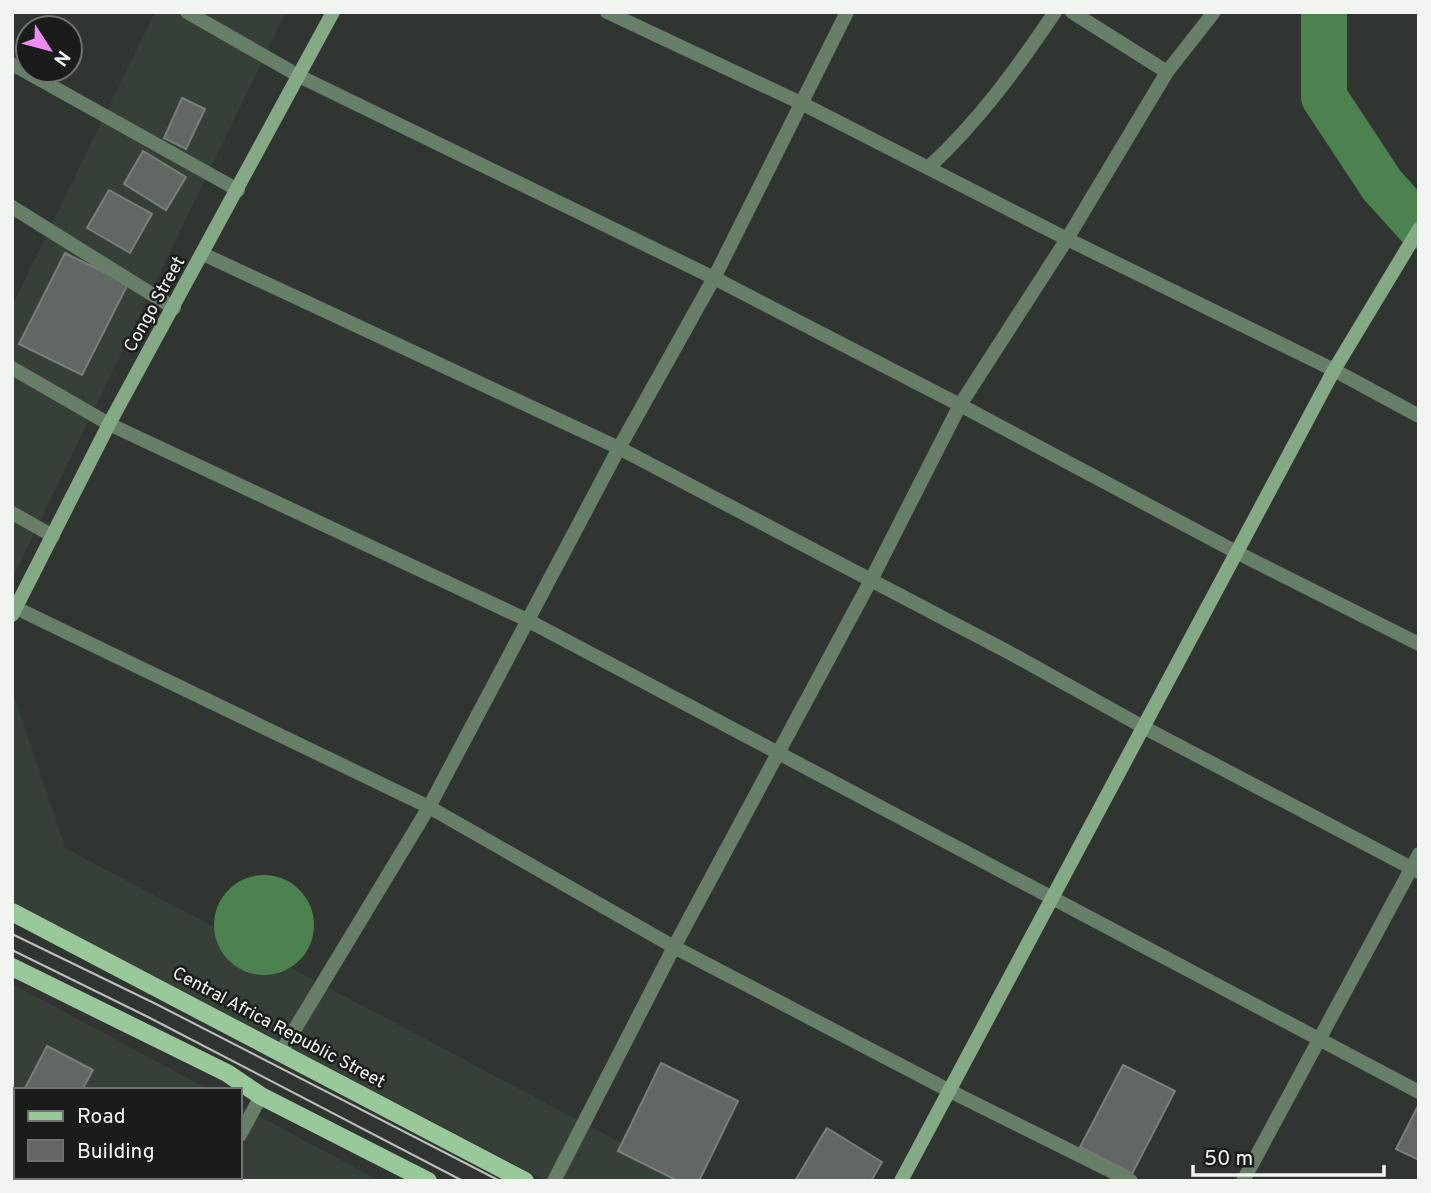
<svg xmlns="http://www.w3.org/2000/svg" width="1431" height="1193" font-family="Overpass,sans-serif">
<style>
.built{fill:#374038}
.water{fill:#4b824f}
.lines{fill:none;stroke-linecap:round;stroke-linejoin:round}
.river{stroke:#4b824f;stroke-width:46}
.building{fill:#636763;stroke:#7a7f7a;stroke-width:2}
.street{stroke:#677e68;stroke-width:14}
.secondary{stroke:#83a985;stroke-width:14}
.primary{stroke:#99c99b;stroke-width:18}
.tram{stroke:#bdc0bd;stroke-width:2}
.labels{text-anchor:middle;stroke-width:5;stroke-linejoin:round;paint-order:stroke}
.street-label{font-size:18px;fill:#f1f4f1;stroke:#1a1c1a}
</style>
<rect width="100%" height="100%" fill="#313531"/>
<!-- built -->
<g class="built">
<polygon points="155,12 286,12 12,579 12,306"/>
<polygon points="12,690 65,848 693,1181 547,1181 12,903"/>
<polygon points="12,984 210,1090 16,1090 16,1177 240,1177 240,1106 380,1181 12,1181"/>
</g>
<!-- water -->
<circle class="water" cx="264" cy="925" r="50"/>
<g class="lines">
<!-- river -->
<polyline class="river" points="1324,12 1324,97 1382,185 1419,226"/>
</g>
<!-- building -->
<g class="building">
<polygon points="182,98 205,109 186,149 164,138"/>
<polygon points="143,151 186,177 166,210 124,184"/>
<polygon points="109,190 152,214 130,253 87,228"/>
<polygon points="65,253 128,284 82,375 19,344"/>
<polygon points="47,1046 93,1070 82,1090 24,1090"/>
<polygon points="661,1063 738,1101 699,1181 678,1181 618,1151"/>
<polygon points="1123,1065 1175,1091 1132,1174 1080,1147"/>
<polygon points="1419,1104 1419,1160 1396,1149"/>
<polygon points="827,1128 882,1162 871,1181 795,1181"/>
</g>
<g class="lines">
<!-- street -->
<g class="street">
<polyline points="187,12 299,76 714,278 960,405 1238,553 1419,644"/>
<polyline points="607,12 801,103 1067,239 1334,370 1419,416"/>
<polyline points="1072,12 1167,72"/>
<polyline points="12,64 238,190"/>
<path d="M929 167C978 122 1018 67 1055 12"/>
<polyline points="12,207 174,308"/>
<polyline points="203,254 619,448 1010,653 1145,728 1419,872"/>
<polyline points="12,368 109,424 527,620 1419,1092"/>
<polyline points="12,513 53,536"/>
<polyline points="16,608 429,807 674,947 948,1090 1131,1181"/>
<polyline points="281,1052 429,807 619,448 714,278 847,12"/>
<polyline points="240,1135 261,1096"/>
<polyline points="215,1181 217,1177"/>
<polyline points="554,1181 674,947 871,580 960,405 1067,239 1167,72 1214,12"/>
<polyline points="1243,1181 1419,854"/>
</g>
<!-- secondary -->
<g class="secondary">
<polyline points="12,615 109,424 333,12"/>
<polyline points="901,1181 1334,370 1419,229"/>
</g>
<!-- primary -->
<g class="primary">
<polyline points="12,912 525,1181"/>
<polyline points="12,967 227,1073 261,1096 428,1181"/>
</g>
<!-- tram -->
<g class="tram">
<polyline points="12,934 156,1004 500,1181"/>
<polyline points="12,950 148,1017 463,1181"/>
</g>
</g>
<g class="labels">
<!-- street labels -->
<g class="street-label">
<text transform="translate(154 304) rotate(-61)" y="6">Congo Street</text>
<text transform="translate(279 1027) rotate(28)" y="6">Central Africa Republic Street</text>
</g>
</g>
<!-- border -->
<rect width="1431" height="1193" fill="none" stroke="#f1f4f1" stroke-width="28"/>
<!-- legend -->
<rect x="14" y="1088" width="228" height="91" fill="#1a1c1a" stroke="#707270" stroke-width="2"/>
<rect x="28" y="1111" width="35" height="10" fill="#99c99b" stroke="#707270" stroke-width="2"/>
<text x="77" y="1123" font-size="21" fill="#f1f4f1">Road</text>
<rect x="28" y="1140" width="35" height="21" fill="#636763" stroke="#707270" stroke-width="2"/>
<text x="77" y="1158" font-size="21" fill="#f1f4f1">Building</text>
<!-- north arrow -->
<g transform="translate(49 49) rotate(126)"><circle r="33" fill="#1a1c1a" stroke="#707270" stroke-width="2"/>
<path d="M0-5L12 26L0 18L-12 26Z" fill="#f08bf5"/>
<text y="-10" font-size="19" font-weight="bold" text-anchor="middle" fill="#f1f4f1">N</text>
</g>
<!-- scale -->
<path d="M1193 1165v10h191v-10" fill="none" stroke="#f1f4f1" stroke-width="3.5"/>
<text x="1204" y="1165" font-size="21" fill="#f1f4f1" stroke="#1a1c1a" stroke-width="5" paint-order="stroke">50 m</text>
</svg>
